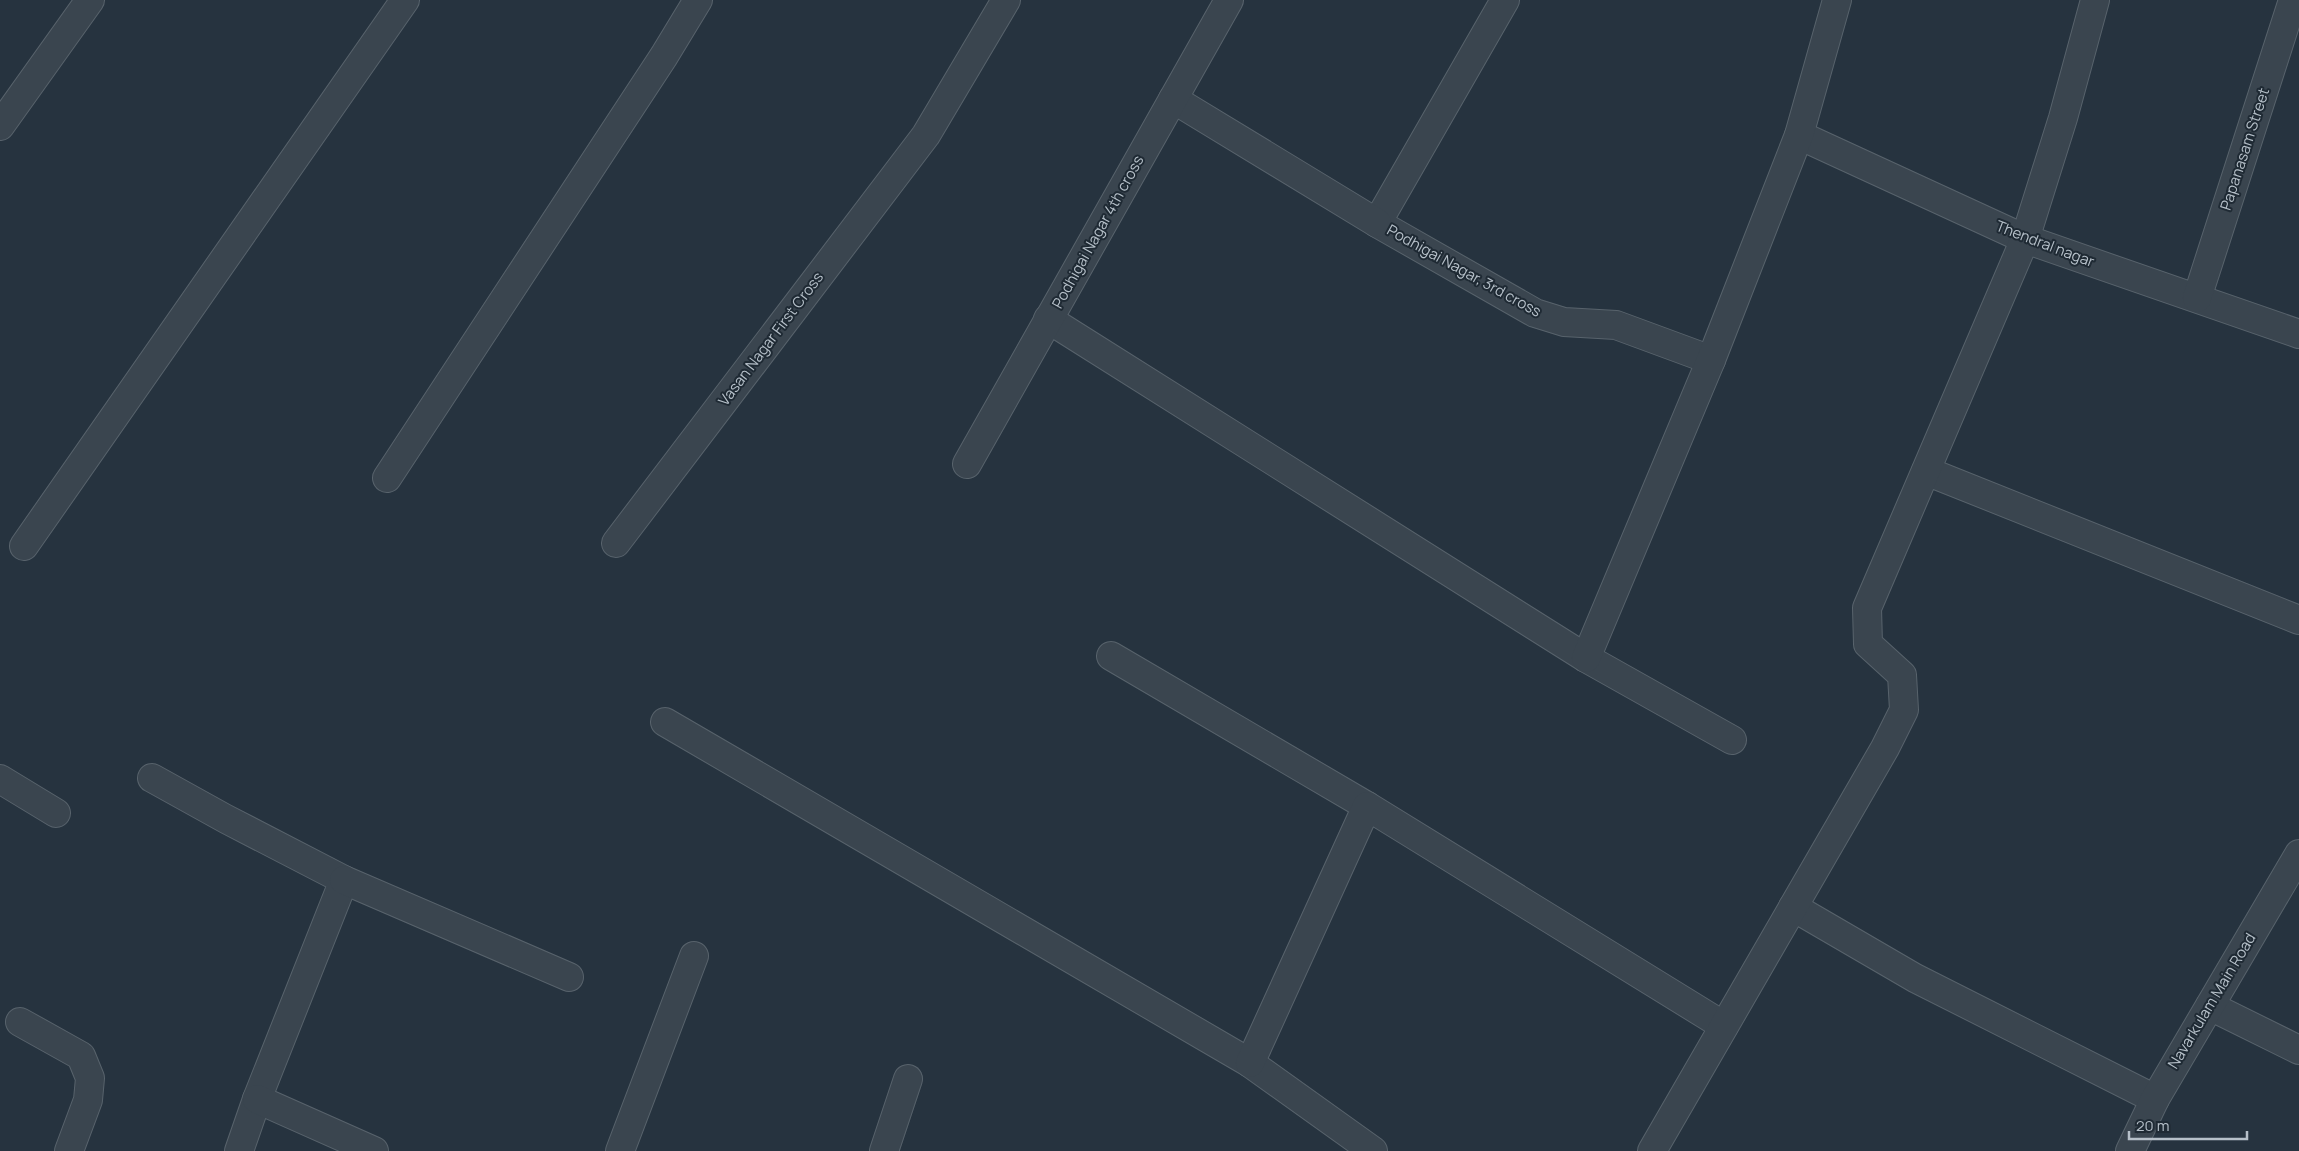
<svg xmlns="http://www.w3.org/2000/svg" width="2299" height="1151" font-family="Manrope,sans-serif">
<style>
.lines{fill:none;stroke-linecap:round;stroke-linejoin:round}
.street-casing{stroke:#58636c;stroke-width:30}
.street{stroke:#3a454f;stroke-width:28}
.labels{text-anchor:middle;stroke-width:4;stroke-linejoin:round;paint-order:stroke}
.street-label{font-size:15px;fill:#b6c0c9;stroke:#1f2a34}
</style>
<rect width="100%" height="100%" fill="#26333f"/>
<g class="lines">
<!-- street casing -->
<g class="street-casing">
<g id="street">
<polyline points="1505,0 1377,223 1535,313 1564,322 1616,325 1711,360"/>
<polyline points="1173,99 1377,223"/>
<polyline points="0,126 90,0"/>
<polyline points="1799,135 2025,239 2299,334"/>
<polyline points="2197,298 2293,0"/>
<polyline points="1048,319 1586,658 1732,740"/>
<polyline points="967,464 1229,0"/>
<polyline points="1926,471 2299,620"/>
<polyline points="387,478 664,56 698,0"/>
<polyline points="616,543 926,135 1006,0"/>
<polyline points="24,546 405,0"/>
<polyline points="1111,656 1367,806"/>
<polyline points="1586,658 1711,360 1799,135 1837,0"/>
<polyline points="665,722 1250,1063 1373,1151"/>
<polyline points="152,778 226,819 344,880 257,1099 239,1151"/>
<polyline points="0,779 56,813"/>
<polyline points="344,880 569,977"/>
<polyline points="1793,907 1915,978 2155,1099"/>
<polyline points="2210,1006 2299,1050"/>
<polyline points="20,1022 81,1056 90,1078 88,1100 69,1151"/>
<polyline points="1250,1063 1367,806 1724,1026"/>
<polyline points="257,1099 374,1151"/>
<polyline points="620,1151 694,956"/>
<polyline points="884,1151 908,1079"/>
<polyline points="1652,1151 1885,748 1904,710 1902,675 1868,644 1867,608 2025,239 2063,118 2095,0"/>
<polyline points="2130,1151 2155,1099 2299,854"/>
</g>
</g>
<!-- street -->
<use href="#street" class="street"/>
</g>
<g class="labels">
<!-- street labels -->
<g class="street-label">
<text transform="translate(2245 149) rotate(-72)" y="5">Papanasam Street</text>
<text transform="translate(1098 232) rotate(-61)" y="5">Podhigai Nagar 4th cross</text>
<text transform="translate(2045 244) rotate(21)" y="5">Thendral nagar</text>
<text transform="translate(1464 271) rotate(29)" y="5">Podhigai Nagar, 3rd cross</text>
<text transform="translate(771 339) rotate(-53)" y="5">Vasan Nagar First Cross</text>
<text transform="translate(2212 1001) rotate(-59)" y="5">Navarkulam Main Road</text>
</g>
</g>
<!-- scale -->
<path d="M2129 1131v8h118v-8" fill="none" stroke="#b6c0c9" stroke-width="2.5"/>
<text x="2136" y="1131" font-size="15" fill="#b6c0c9" stroke="#1f2a34" stroke-width="4" paint-order="stroke">20 m</text>
</svg>
